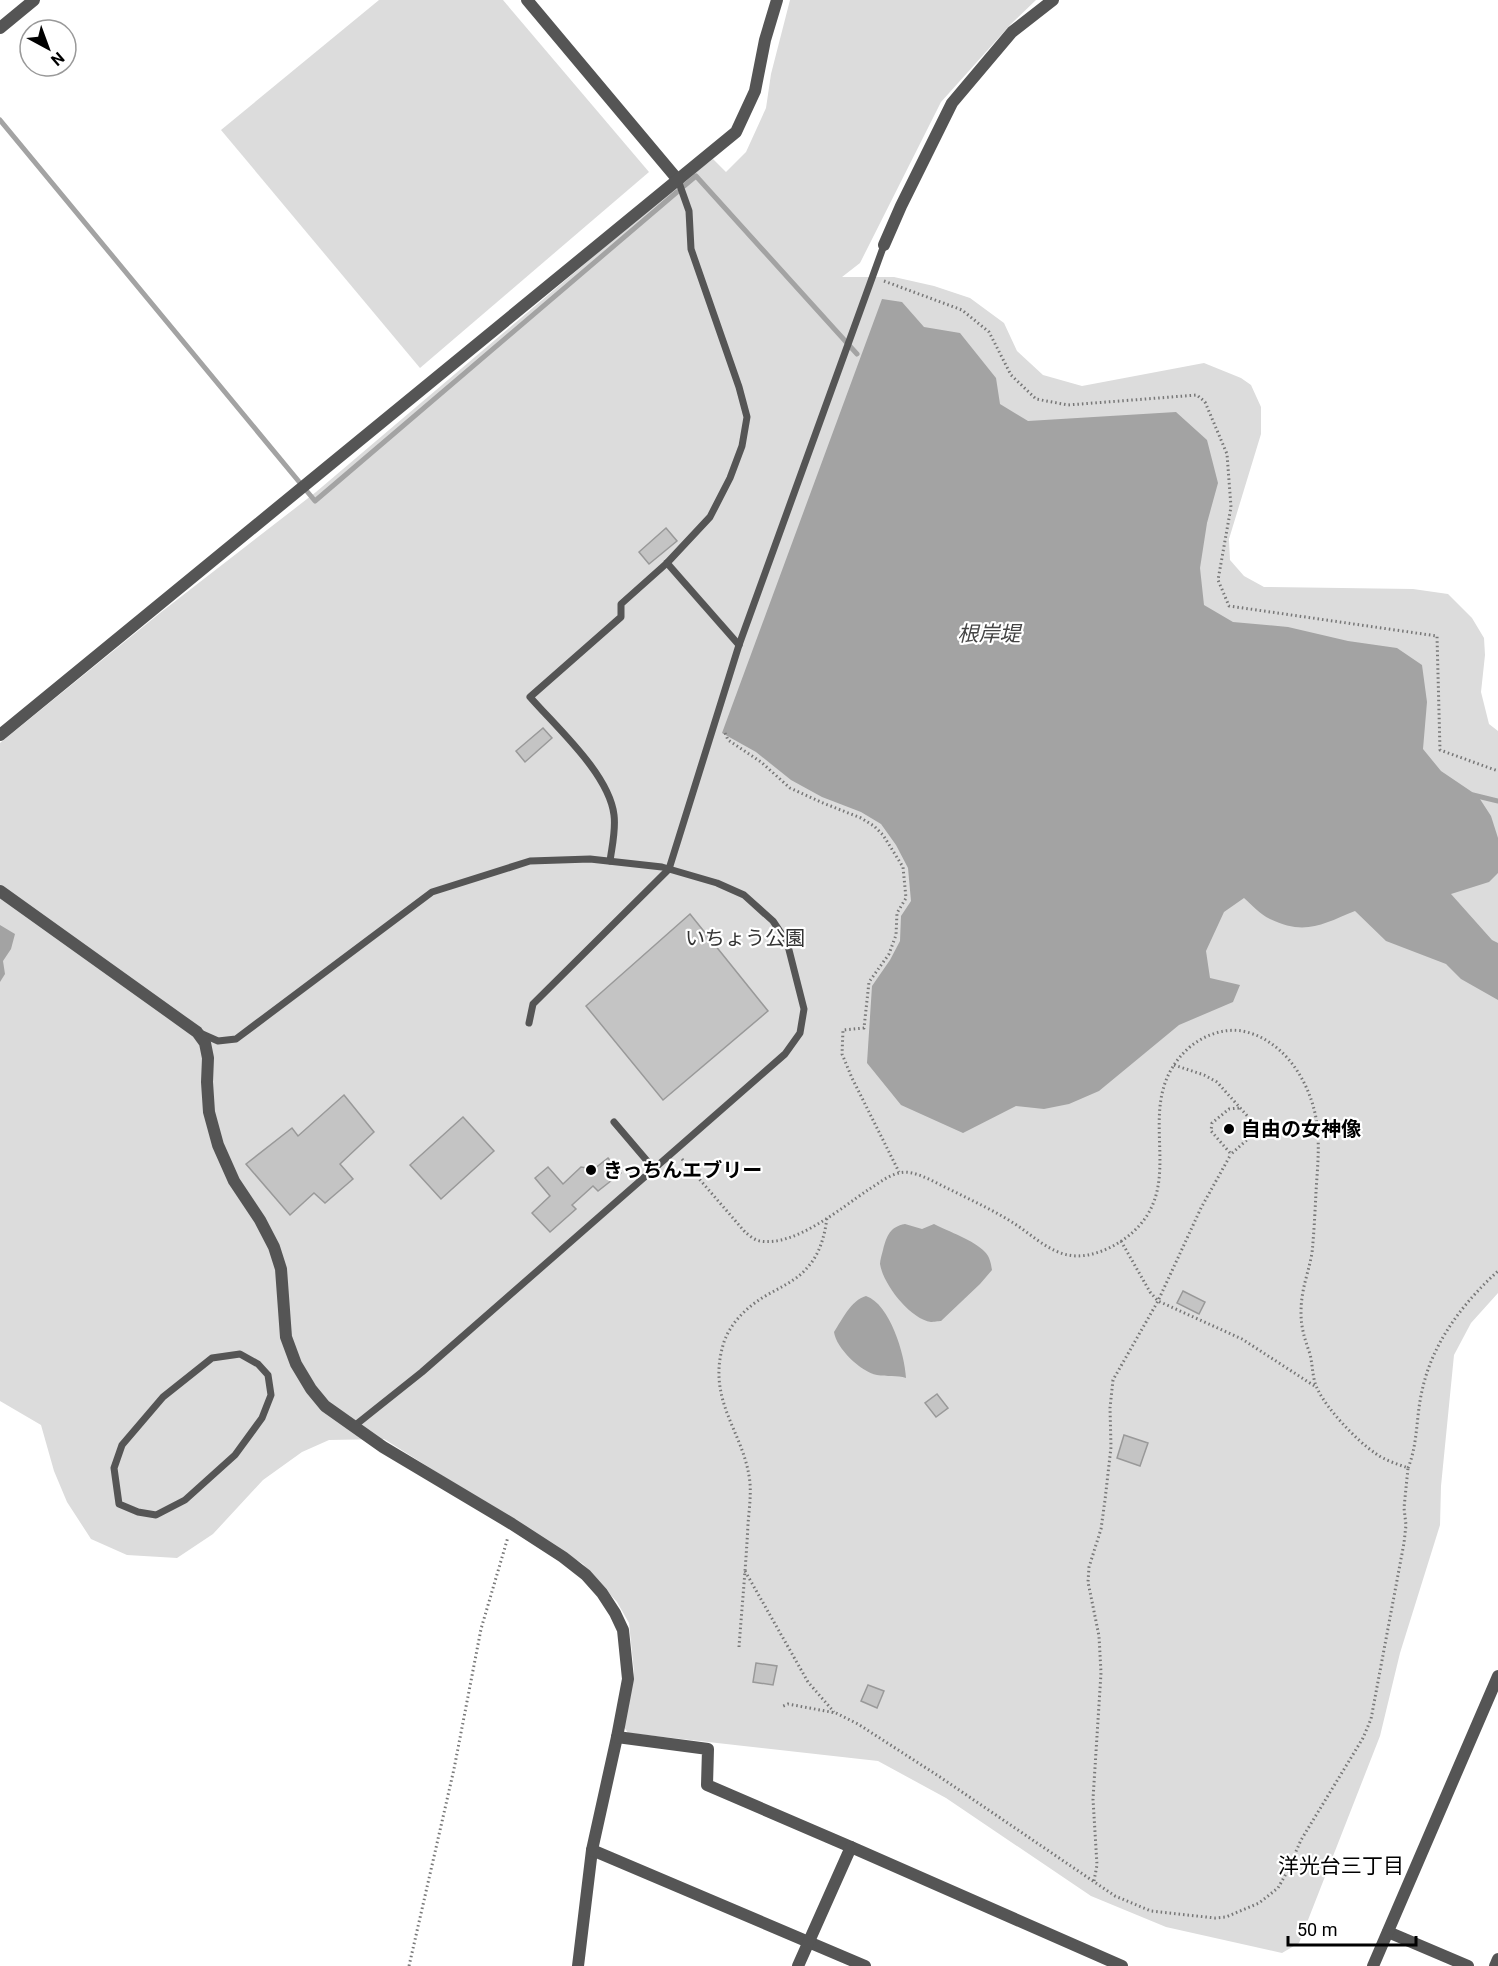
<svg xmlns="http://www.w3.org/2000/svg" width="1498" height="1966" font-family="Roboto,'Noto Sans JP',sans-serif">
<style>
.green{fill:#dcdcdc}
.water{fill:#a3a3a3}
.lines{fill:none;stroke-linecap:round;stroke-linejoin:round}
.stream{stroke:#a3a3a3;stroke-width:5}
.building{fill:#c4c4c4;stroke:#999;stroke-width:1.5}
.path{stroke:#777;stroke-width:3;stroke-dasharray:1.5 3;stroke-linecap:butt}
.service{stroke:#555;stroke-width:7}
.minor{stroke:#555;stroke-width:12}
.tertiary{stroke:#555;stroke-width:12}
.poi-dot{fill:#000;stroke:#fff;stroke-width:2}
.labels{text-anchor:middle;stroke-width:4.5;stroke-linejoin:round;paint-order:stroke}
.park-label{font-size:20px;fill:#333;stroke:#fff}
.poi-label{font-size:20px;font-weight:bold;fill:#000;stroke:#fff;text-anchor:start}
.water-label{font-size:21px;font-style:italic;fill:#444;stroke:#fff}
.neighbourhood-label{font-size:21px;fill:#000;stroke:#fff}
</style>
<rect width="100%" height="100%" fill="#fff"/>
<!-- green -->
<g class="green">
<polygon points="379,0 503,0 649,172 420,368 221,130"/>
<polygon points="790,0 1036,0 1011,24 941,102 860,263 842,277 894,277 934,286 970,298 1004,323 1017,351 1043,375 1082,386 1204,363 1241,378 1251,385 1261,407 1261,434 1229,539 1230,560 1244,576 1264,587 1413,589 1448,594 1472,618 1484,638 1485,655 1481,692 1489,724 1498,731 1498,1293 1471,1323 1454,1355 1441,1486 1440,1525 1400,1653 1380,1736 1299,1943 1282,1953 1166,1927 1091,1896 946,1798 878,1761 628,1733 624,1727 634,1672 629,1623 617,1602 583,1564 384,1439 329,1440 302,1452 263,1480 213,1534 177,1558 127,1555 91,1539 67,1502 54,1471 41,1425 0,1401 0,743 160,613 316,492 668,193 713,159 726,172 746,152 766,108 771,74"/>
</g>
<!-- water -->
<g class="water">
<path d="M882 299 902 302 924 327 960 333 996 378 1000 404 1028 421 1176 412 1207 440 1218 483 1207 523 1200 568 1204 605 1233 622 1288 627 1348 641 1397 648 1422 665 1427 702 1423 749 1441 771 1478 796 1491 816 1498 838V873L1489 882 1451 894 1492 940 1498 943V1000L1461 979 1446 964 1386 941 1355 911C1323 924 1305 936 1270 919 1261 915 1252 905 1244 898L1224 912 1206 951 1210 978 1240 985 1233 1002 1179 1025 1099 1091 1069 1104 1044 1109 1016 1106 963 1133 901 1105 867 1063 872 986 890 960 900 941 901 916 911 901 908 868 896 845 881 824 861 812 822 797 791 780 756 752 722 733Z"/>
<polygon points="0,925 15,934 11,949 3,961 5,974 0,982"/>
<path d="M905 1224 922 1229 934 1224C949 1232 974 1240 985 1252 990 1257 991 1264 992 1270L980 1284 941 1321C939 1321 933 1322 931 1322 910 1319 883 1284 880 1264 880 1260 882 1254 883 1250 887 1235 890 1227 905 1224Z"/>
<path d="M866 1296C890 1304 905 1355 906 1378 897 1375 887 1377 877 1375 861 1372 836 1348 834 1332 842 1320 851 1300 866 1296Z"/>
</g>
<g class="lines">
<!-- stream -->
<g class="stream">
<polyline points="0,120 315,501 677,192"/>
<polyline points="684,186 696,176 857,354"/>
<polyline points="1473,795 1498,801"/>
</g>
</g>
<!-- building -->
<g class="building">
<polygon points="666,528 677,541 649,564 639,552"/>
<polygon points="543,728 552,738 525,762 516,751"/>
<polygon points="690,914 768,1011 663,1100 586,1006"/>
<polygon points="344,1095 374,1132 340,1164 353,1179 325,1203 314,1193 290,1215 246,1164 292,1128 298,1136"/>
<polygon points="463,1117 494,1151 441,1199 410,1165"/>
<polygon points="608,1158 621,1173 598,1191 593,1186 572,1205 576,1209 550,1232 532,1213 550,1196 535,1178 548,1167 563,1184 581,1167 594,1169"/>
<polygon points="1183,1291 1205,1302 1199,1314 1177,1303"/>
<polygon points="937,1394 948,1408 936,1417 925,1403"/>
<polygon points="1124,1435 1148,1443 1140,1466 1117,1458"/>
<polygon points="756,1663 777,1666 773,1685 753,1682"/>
<polygon points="868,1685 884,1691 877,1708 861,1701"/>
</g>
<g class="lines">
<!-- path -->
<g class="path">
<polyline points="884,281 962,310 989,332 1011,375 1036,399 1068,405 1197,395 1205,402 1227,454 1231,507 1218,580 1229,606 1437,636 1440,750 1498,771"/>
<polyline points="725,733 728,740 761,762 790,788 823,803 861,818 874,826 883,835 903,867 906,898 897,913 896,935 889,954 869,982 864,1028 843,1030 842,1054 852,1078 899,1172"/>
<polyline points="1174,1065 1204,1075 1217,1082 1259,1129 1231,1154 1211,1131 1212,1123 1229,1109 1239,1108"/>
<path d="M682 1159 745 1232C749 1235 754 1240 760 1241 795 1247 841 1208 868 1190 881 1182 895 1169 912 1173 925 1176 938 1184 951 1190 973 1201 995 1211 1015 1224 1032 1235 1048 1251 1068 1255 1092 1260 1123 1244 1139 1226 1187 1173 1128 1100 1191 1046 1205 1035 1224 1028 1242 1031 1289 1040 1317 1093 1318 1137 1319 1156 1317 1174 1316 1192 1315 1212 1314 1233 1312 1253 1308 1275 1301 1289 1301 1313 1301 1328 1305 1340 1310 1354 1313 1366 1312 1379 1318 1390 1327 1409 1357 1441 1375 1453 1384 1460 1397 1464 1408 1468L1404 1508 1406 1525 1404 1543 1371 1719 1363 1738 1301 1840 1287 1872 1278 1888 1259 1903 1226 1917 1215 1918 1151 1911 1115 1896 940 1777 858 1724 836 1713 788 1704 781 1707"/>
<polyline points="1121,1241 1150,1292 1158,1301 1242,1339 1316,1387"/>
<path d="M1408 1468C1418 1444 1416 1416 1422 1391 1432 1343 1463 1303 1498 1271"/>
<polyline points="745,1571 808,1682 834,1712"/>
<path d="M739 1647C742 1606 746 1565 748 1524 749 1511 751 1497 750 1483 745 1432 705 1401 724 1342 730 1324 746 1308 762 1298 778 1288 795 1282 807 1268 820 1254 825 1235 827 1217"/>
<polyline points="1094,1881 1097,1865 1093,1799 1101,1673 1099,1636 1088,1582 1089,1567 1101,1529 1105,1500 1111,1447 1110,1408 1113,1380 1158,1301 1201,1208 1231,1154"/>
<polyline points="409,1966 454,1769 481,1629 508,1537"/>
</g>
<!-- service -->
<g class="service">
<polyline points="667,563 739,645"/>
<path d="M610 861C612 846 616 830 614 815 609 774 557 728 530 697L621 617V604L667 563 710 517 730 478 742 446 747 417 739 387 691 249 689 211 678 180"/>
<polyline points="529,1023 533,1004 669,869 739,645 884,245"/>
<polyline points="200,1033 218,1041 236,1039 432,892 530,861 590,859 662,867 717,883 744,895 773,921 787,942 804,1009 800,1033 785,1054 422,1372 353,1427"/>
<polyline points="614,1122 654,1169"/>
<polygon points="240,1354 258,1364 268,1375 271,1395 262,1418 235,1455 185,1500 156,1515 138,1512 119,1504 114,1468 122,1445 163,1397 212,1358"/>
</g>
<!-- minor -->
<g class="minor">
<polyline points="527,0 678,180"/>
<polyline points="884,245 901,206 952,103 1012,32 1053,0"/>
<polyline points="0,735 736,132 755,91 765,40 777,0"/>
<polyline points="0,891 197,1032 205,1043 208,1058 207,1082 209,1112 218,1145 234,1181 260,1220 274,1247 281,1269 286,1337 296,1364 311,1389 325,1406 383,1447 512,1524 563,1557 586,1575 602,1593 615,1613 623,1630 628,1679 617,1737 592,1850 578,1966"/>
<polyline points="617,1737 708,1749 707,1785 851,1847"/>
<polyline points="592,1850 865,1966"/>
<polyline points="1388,1932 1468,1966"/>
<polyline points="798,1966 851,1847 1122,1966"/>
<polyline points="1373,1966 1498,1676"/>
<polyline points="1495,1966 1498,1959"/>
</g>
<!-- tertiary -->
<polyline class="tertiary" points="0,28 34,0"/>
</g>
<!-- markers -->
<g class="poi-dot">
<circle cx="1229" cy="1129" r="6"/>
<circle cx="591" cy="1170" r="6"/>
</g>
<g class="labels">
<!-- park labels -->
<g class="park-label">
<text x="745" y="945">いちょう公園</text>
</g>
<!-- poi labels -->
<g class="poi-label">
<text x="1241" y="1136">自由の女神像</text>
<text x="603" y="1177">きっちんエブリー</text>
</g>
<!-- water labels -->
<g class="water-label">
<text x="989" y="641">根岸堤</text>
</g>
<!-- neighbourhood labels -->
<g class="neighbourhood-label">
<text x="1341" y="1873">洋光台三丁目</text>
</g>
</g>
<!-- north arrow -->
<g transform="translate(48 48) rotate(139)"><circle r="28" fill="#ffffff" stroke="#999999" stroke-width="1.5"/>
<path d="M0-4.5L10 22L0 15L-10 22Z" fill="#000000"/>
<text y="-9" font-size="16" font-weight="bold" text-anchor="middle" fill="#000000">N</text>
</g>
<!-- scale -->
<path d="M1288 1936v9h128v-9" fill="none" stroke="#000000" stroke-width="3"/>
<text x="1297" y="1936" font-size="18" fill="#000000" stroke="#ffffff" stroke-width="4.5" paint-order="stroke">50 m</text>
</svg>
